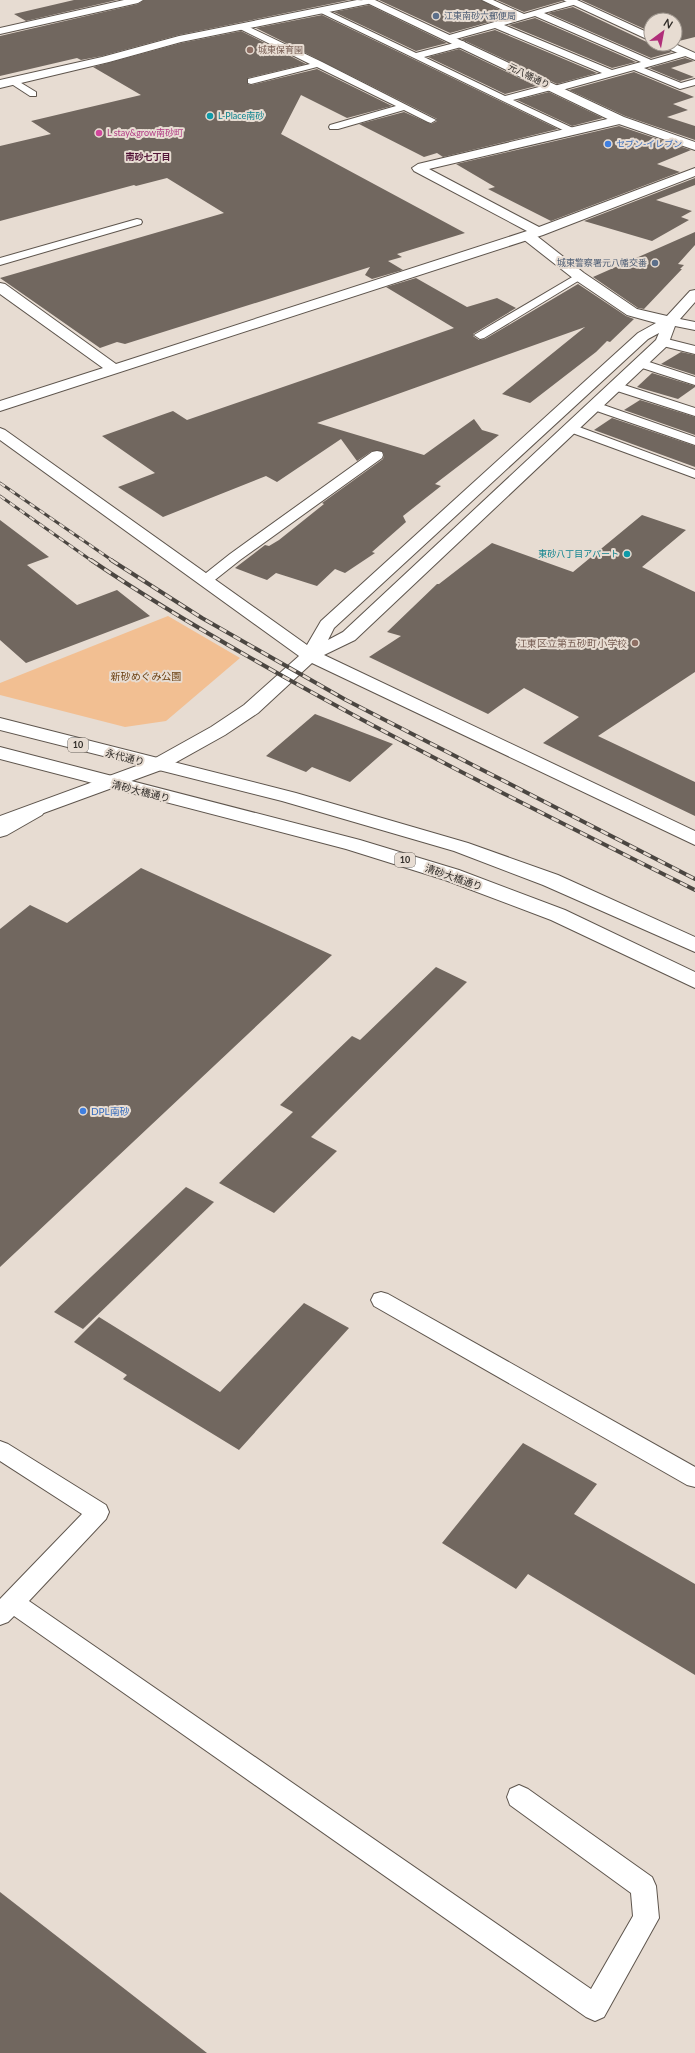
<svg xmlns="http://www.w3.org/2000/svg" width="695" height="2053" font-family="Lato,'Noto Sans JP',sans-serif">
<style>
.green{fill:#f2bf92}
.building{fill:#71675f}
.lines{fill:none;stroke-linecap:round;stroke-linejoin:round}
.lane-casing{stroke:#5e554d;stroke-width:2}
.street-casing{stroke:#5e554d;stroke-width:2}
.secondary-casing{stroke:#5e554d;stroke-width:2}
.primary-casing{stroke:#5e554d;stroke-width:2}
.lane{fill:#fff;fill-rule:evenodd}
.street{fill:#fff;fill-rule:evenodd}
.secondary{fill:#fff;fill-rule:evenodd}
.primary{fill:#fff;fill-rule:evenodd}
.rail-far1-casing{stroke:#4b4641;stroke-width:3}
.rail-casing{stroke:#4b4641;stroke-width:4}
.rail-far1{stroke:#e7dcd2;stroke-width:2;stroke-dasharray:6;stroke-linecap:butt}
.rail{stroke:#e7dcd2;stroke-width:2.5;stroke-dasharray:8;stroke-linecap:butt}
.service-dot{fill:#5c6f8a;stroke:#e7dcd2;stroke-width:1.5}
.education-dot{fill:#8d6e63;stroke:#e7dcd2;stroke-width:1.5}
.culture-dot{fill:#0f9aa8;stroke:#e7dcd2;stroke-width:1.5}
.hotel-dot{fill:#d1479c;stroke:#e7dcd2;stroke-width:1.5}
.shop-dot{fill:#3f7fe0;stroke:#e7dcd2;stroke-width:1.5}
.labels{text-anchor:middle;stroke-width:4;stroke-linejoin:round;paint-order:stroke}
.far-service-label{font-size:9px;fill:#4e5e75;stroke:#e7dcd2;text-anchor:start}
.far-education-label{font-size:9px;fill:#785e54;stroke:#e7dcd2;text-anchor:start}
.far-street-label{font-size:9px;fill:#302c28;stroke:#e7dcd2}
.far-culture-label{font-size:9px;fill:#0d838f;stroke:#e7dcd2;text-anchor:start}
.far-hotel-label{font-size:9px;fill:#b23c85;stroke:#e7dcd2;text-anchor:start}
.far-shop-label{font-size:9px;fill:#366cbe;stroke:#e7dcd2;text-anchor:start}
.far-neighbourhood-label{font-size:9px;font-weight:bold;fill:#521437;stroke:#e7dcd2}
.shield{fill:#e7dcd2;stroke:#67615b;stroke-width:1}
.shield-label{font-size:9px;font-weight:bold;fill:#302c28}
.education-label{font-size:10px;fill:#785e54;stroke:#e7dcd2;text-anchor:end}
.park-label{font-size:10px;fill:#6a3f10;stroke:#e7dcd2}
.street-label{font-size:10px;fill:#302c28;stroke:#e7dcd2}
.shop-label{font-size:10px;fill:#366cbe;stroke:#e7dcd2;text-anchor:start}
</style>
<rect width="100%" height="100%" fill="#e7dcd2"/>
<!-- green -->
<polygon class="green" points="168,616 240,658 166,721 125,727 0,695 0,683"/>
<!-- building -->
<g class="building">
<polygon points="74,0 117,0 26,21 14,14"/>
<polygon points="144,0 349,0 179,35 102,56 81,60 77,58 0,76 0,36 138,4"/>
<polygon points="379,0 481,0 511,16 450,33"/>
<polygon points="497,0 562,0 562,1 524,12"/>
<polygon points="581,0 695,0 695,37 675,42 675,20 651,20 651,32"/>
<polygon points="369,5 447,43 416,51 334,12"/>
<polygon points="573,7 651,44 658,44 660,47 672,52 651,58 548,13"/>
<polygon points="322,15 558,129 443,157 437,153 424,157 359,124 404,112 431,124 437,121 437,119 256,28"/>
<polygon points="535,18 636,62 612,68 509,25"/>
<polygon points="495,30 597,73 557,84 461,39"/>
<polygon points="241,31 306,64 248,78 248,84 251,85 317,69 392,106 347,118 301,95 281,134 465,233 397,254 402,257 388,261 403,270 372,279 365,275 370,267 125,344 117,342 100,348 0,278 224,213 167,178 136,186 134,185 0,221 0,146 51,134 31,121 141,95 93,67 181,43"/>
<polygon points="459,49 536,86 505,94 428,57"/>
<polygon points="685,58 694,61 671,68 694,77 680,81 649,68"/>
<polygon points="634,72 694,97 673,104 688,110 667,117 695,126 695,140 625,116 569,90"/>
<polygon points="549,92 603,118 572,126 517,100"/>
<polygon points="619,126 691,150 657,164 680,172 551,221 488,189 495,187 456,164"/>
<polygon points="695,178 695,185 656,200 692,211 681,217 689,220 652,241 584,221"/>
<polygon points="695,232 695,245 678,264 684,265 680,269 682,269 644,309 638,308 593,277"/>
<polygon points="416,278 467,307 497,298 516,308 473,334 473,336 479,340 485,339 578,284 626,316 634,319 610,342 607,341 596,352 530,403 502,394 585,327 317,423 424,455 474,419 482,430 499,435 435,484 441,486 403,516 406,522 372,552 375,553 345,573 335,569 317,586 276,573 267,580 235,568 265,545 269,546 279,540 324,504 322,503 383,459 384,455 382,451 372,451 357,461 341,439 277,482 266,476 163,517 118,487 155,473 102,436 173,411 187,420 454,328 386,287"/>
<polygon points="681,352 695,355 695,375 661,364"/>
<polygon points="652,373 695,386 695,387 678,399 637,387"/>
<polygon points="640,400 695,417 695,435 624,410"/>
<polygon points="612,418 695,446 695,467 594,430"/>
<polygon points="642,515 686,530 642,567 695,592 695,672 598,736 695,782 695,816 543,743 579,717 524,688 488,714 369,657 401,636 387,632 437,584 439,584 492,543 573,572"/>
<polygon points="0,520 49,557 27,565 77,605 117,590 150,616 26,663 0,640"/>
<polygon points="315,714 393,744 350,782 312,767 306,772 266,756"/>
<polygon points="141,868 332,955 0,1267 0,929 30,905 67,923"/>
<polygon points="436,967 467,982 311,1137 337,1151 274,1213 219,1183 293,1112 280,1105 352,1036 360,1040"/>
<polygon points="186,1187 214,1202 83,1329 54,1312"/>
<polygon points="304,1303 349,1328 239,1450 123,1379 127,1375 74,1342 99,1317 220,1392"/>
<polygon points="523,1443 597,1484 574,1514 695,1584 695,1675 528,1574 516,1589 442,1543"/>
<polygon points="0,1892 207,2053 0,2053"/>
</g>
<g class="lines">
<!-- lane casing -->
<g class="lane-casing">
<g id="lane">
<path d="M482 0H493L524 14 571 0H577V4L544 13 651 60 686 50 689 51V55L644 68 681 83 695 79V85L680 89 634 70 555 92 551 90 513 100 575 129 576 131 575 133 571 134 317 11 318 9H324L416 53 462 41 465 42V46L424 57 505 96 550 84 554 86 602 73 495 28 452 40H446V36L515 16ZM535 16 641 62 612 70 504 25Z"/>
<polygon points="243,24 322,62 436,120 431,123 428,122 404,110 338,129 330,129 329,127 330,125 396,106 317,67 251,84 248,83 248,79 310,64 240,29 240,25"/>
<polygon points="13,78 36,92 36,96 30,96 10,83 10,79"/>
<polygon points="137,219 141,220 142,222 141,224 0,265 0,258"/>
<polygon points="579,273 583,274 585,276 583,278 484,338 480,339 474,335"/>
<polygon points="663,338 695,346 695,354 659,345 657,342 659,339"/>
<polygon points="640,359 695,377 695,385 636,366 634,363 636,360"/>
<polygon points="615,382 695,408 695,416 611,389 609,386"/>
<polygon points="595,402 695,437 695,445 591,409 589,406"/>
<polygon points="571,424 695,470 695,478 567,431 565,428"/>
<polygon points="377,451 382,452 383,455 382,458 240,560 211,583 201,583 199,580 201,577 230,554 372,452"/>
<polygon points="381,1292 388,1294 695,1467 695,1487 687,1485 374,1306 371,1300 374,1294"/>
<polygon points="0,1441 8,1444 106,1505 109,1512 106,1519 29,1601 591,1989 633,1916 631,1893 510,1805 507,1797 510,1789 519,1785 528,1789 652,1877 656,1886 659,1918 604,2017 595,2021 586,2017 14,1616 8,1622 0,1625 0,1599 82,1514 0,1461"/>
</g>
</g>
<!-- street casing -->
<g class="street-casing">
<g id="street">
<polygon points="124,0 143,0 138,3 0,34 0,28"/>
<polygon points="357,0 373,1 368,4 181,42 109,62 0,88 0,80 102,57 179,36"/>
<polygon points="563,0 577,0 651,34 651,41"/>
<polygon points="659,44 675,44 695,53 695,60 661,46"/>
<polygon points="620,116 626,120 624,123 429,169 539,227 695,168 695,176 543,235 0,411 0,401 103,368 0,294 0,283 5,284 116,364 527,231 414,171 412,168 418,164"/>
<polygon points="35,805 42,807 45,811 42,815 7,835 0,837 0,823 28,807"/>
</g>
</g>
<!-- secondary casing -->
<g class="secondary-casing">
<g id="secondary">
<polygon points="361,0 375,0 624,117 695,142 695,150 616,123"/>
<path d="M528 232 533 233 584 273 637 309 667 316 690 291 695 290V302L680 319 695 322V330L675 326 668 345 355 640 324 655 695 831V845L312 663 258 713 225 735 164 769 0 829V816L150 761 211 727 244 705 299 656 0 440V428L5 430 307 645 321 621 638 333 656 323 627 315 574 279 523 239 521 236 523 233ZM659 333 656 340 343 632 328 640 334 628 648 339Z"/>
</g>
</g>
<!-- primary casing -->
<g class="primary-casing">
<g id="primary">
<polygon points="0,718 296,793 468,843 558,875 695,937 695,952 543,885 454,851 282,801 0,730"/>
<polygon points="0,747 360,840 459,870 565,910 695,972 695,988 551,920 445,880 346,849 0,759"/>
</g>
</g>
<!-- lane -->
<use href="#lane" class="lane"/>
<!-- street -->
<use href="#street" class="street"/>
<!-- secondary -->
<use href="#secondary" class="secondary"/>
<!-- primary -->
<use href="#primary" class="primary"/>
<!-- rail-far1 casing -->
<g class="rail-far1-casing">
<g id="rail-far1">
<polyline points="0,483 113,561"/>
<polyline points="0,496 92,561"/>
</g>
</g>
<!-- rail casing -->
<g class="rail-casing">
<g id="rail">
<path d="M91 560C154 603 220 641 286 678 420 753 558 821 695 890"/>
<polyline points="111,560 202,618 346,700 695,879"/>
</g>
</g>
<!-- rail-far1 -->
<use href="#rail-far1" class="rail-far1"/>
<!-- rail -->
<use href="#rail" class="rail"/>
</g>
<!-- markers -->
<g class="service-dot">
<circle cx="436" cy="16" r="4"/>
<circle cx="655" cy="263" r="4"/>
</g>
<g class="education-dot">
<circle cx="250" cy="50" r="4"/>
<circle cx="635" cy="643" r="4"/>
</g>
<g class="culture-dot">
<circle cx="210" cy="116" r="4"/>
<circle cx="627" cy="554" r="4"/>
</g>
<circle class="hotel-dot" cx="99" cy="133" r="4"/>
<g class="shop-dot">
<circle cx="608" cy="144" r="4"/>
<circle cx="83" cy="1111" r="4"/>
</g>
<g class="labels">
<!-- far-service labels -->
<g class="far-service-label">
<text x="444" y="19">江東南砂六郵便局</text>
<text x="647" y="266" text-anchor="end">城東警察署元八幡交番</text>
</g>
<!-- far-education labels -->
<g class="far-education-label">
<text x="258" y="53">城東保育園</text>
</g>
<!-- far-street labels -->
<g class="far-street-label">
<text transform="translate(529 76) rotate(26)" y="3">元八幡通り</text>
</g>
<!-- far-culture labels -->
<g class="far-culture-label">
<text x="218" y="119">L-Place南砂</text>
<text x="619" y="557" text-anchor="end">東砂八丁目アパート</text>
</g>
<!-- far-hotel labels -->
<g class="far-hotel-label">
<text x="107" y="136">L stay&amp;grow南砂町</text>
</g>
<!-- far-shop labels -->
<g class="far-shop-label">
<text x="616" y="147">セブン-イレブン</text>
</g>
<!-- far-neighbourhood labels -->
<g class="far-neighbourhood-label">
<text x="148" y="160">南砂七丁目</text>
</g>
<!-- shield labels -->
<g class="shield">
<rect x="68" y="738" width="20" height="14" rx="3"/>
<rect x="395" y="853" width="20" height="14" rx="3"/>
</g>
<g class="shield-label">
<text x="78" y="748">10</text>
<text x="405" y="863">10</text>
</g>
<!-- education labels -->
<g class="education-label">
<text x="627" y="647">江東区立第五砂町小学校</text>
</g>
<!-- park labels -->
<g class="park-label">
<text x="146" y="680">新砂めぐみ公園</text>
</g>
<!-- street labels -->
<g class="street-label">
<text transform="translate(125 757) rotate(14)" y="4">永代通り</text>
<text transform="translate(141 791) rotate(14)" y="4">清砂大橋通り</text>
<text transform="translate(454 877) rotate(19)" y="4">清砂大橋通り</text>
</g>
<!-- shop labels -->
<g class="shop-label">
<text x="91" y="1115">DPL南砂</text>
</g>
</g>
<!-- north arrow -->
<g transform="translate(663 32) rotate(32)"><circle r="19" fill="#e7dcd2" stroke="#9e968e"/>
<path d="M0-3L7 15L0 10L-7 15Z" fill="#b02e79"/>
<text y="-6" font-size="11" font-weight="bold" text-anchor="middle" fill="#302c28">N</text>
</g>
</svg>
